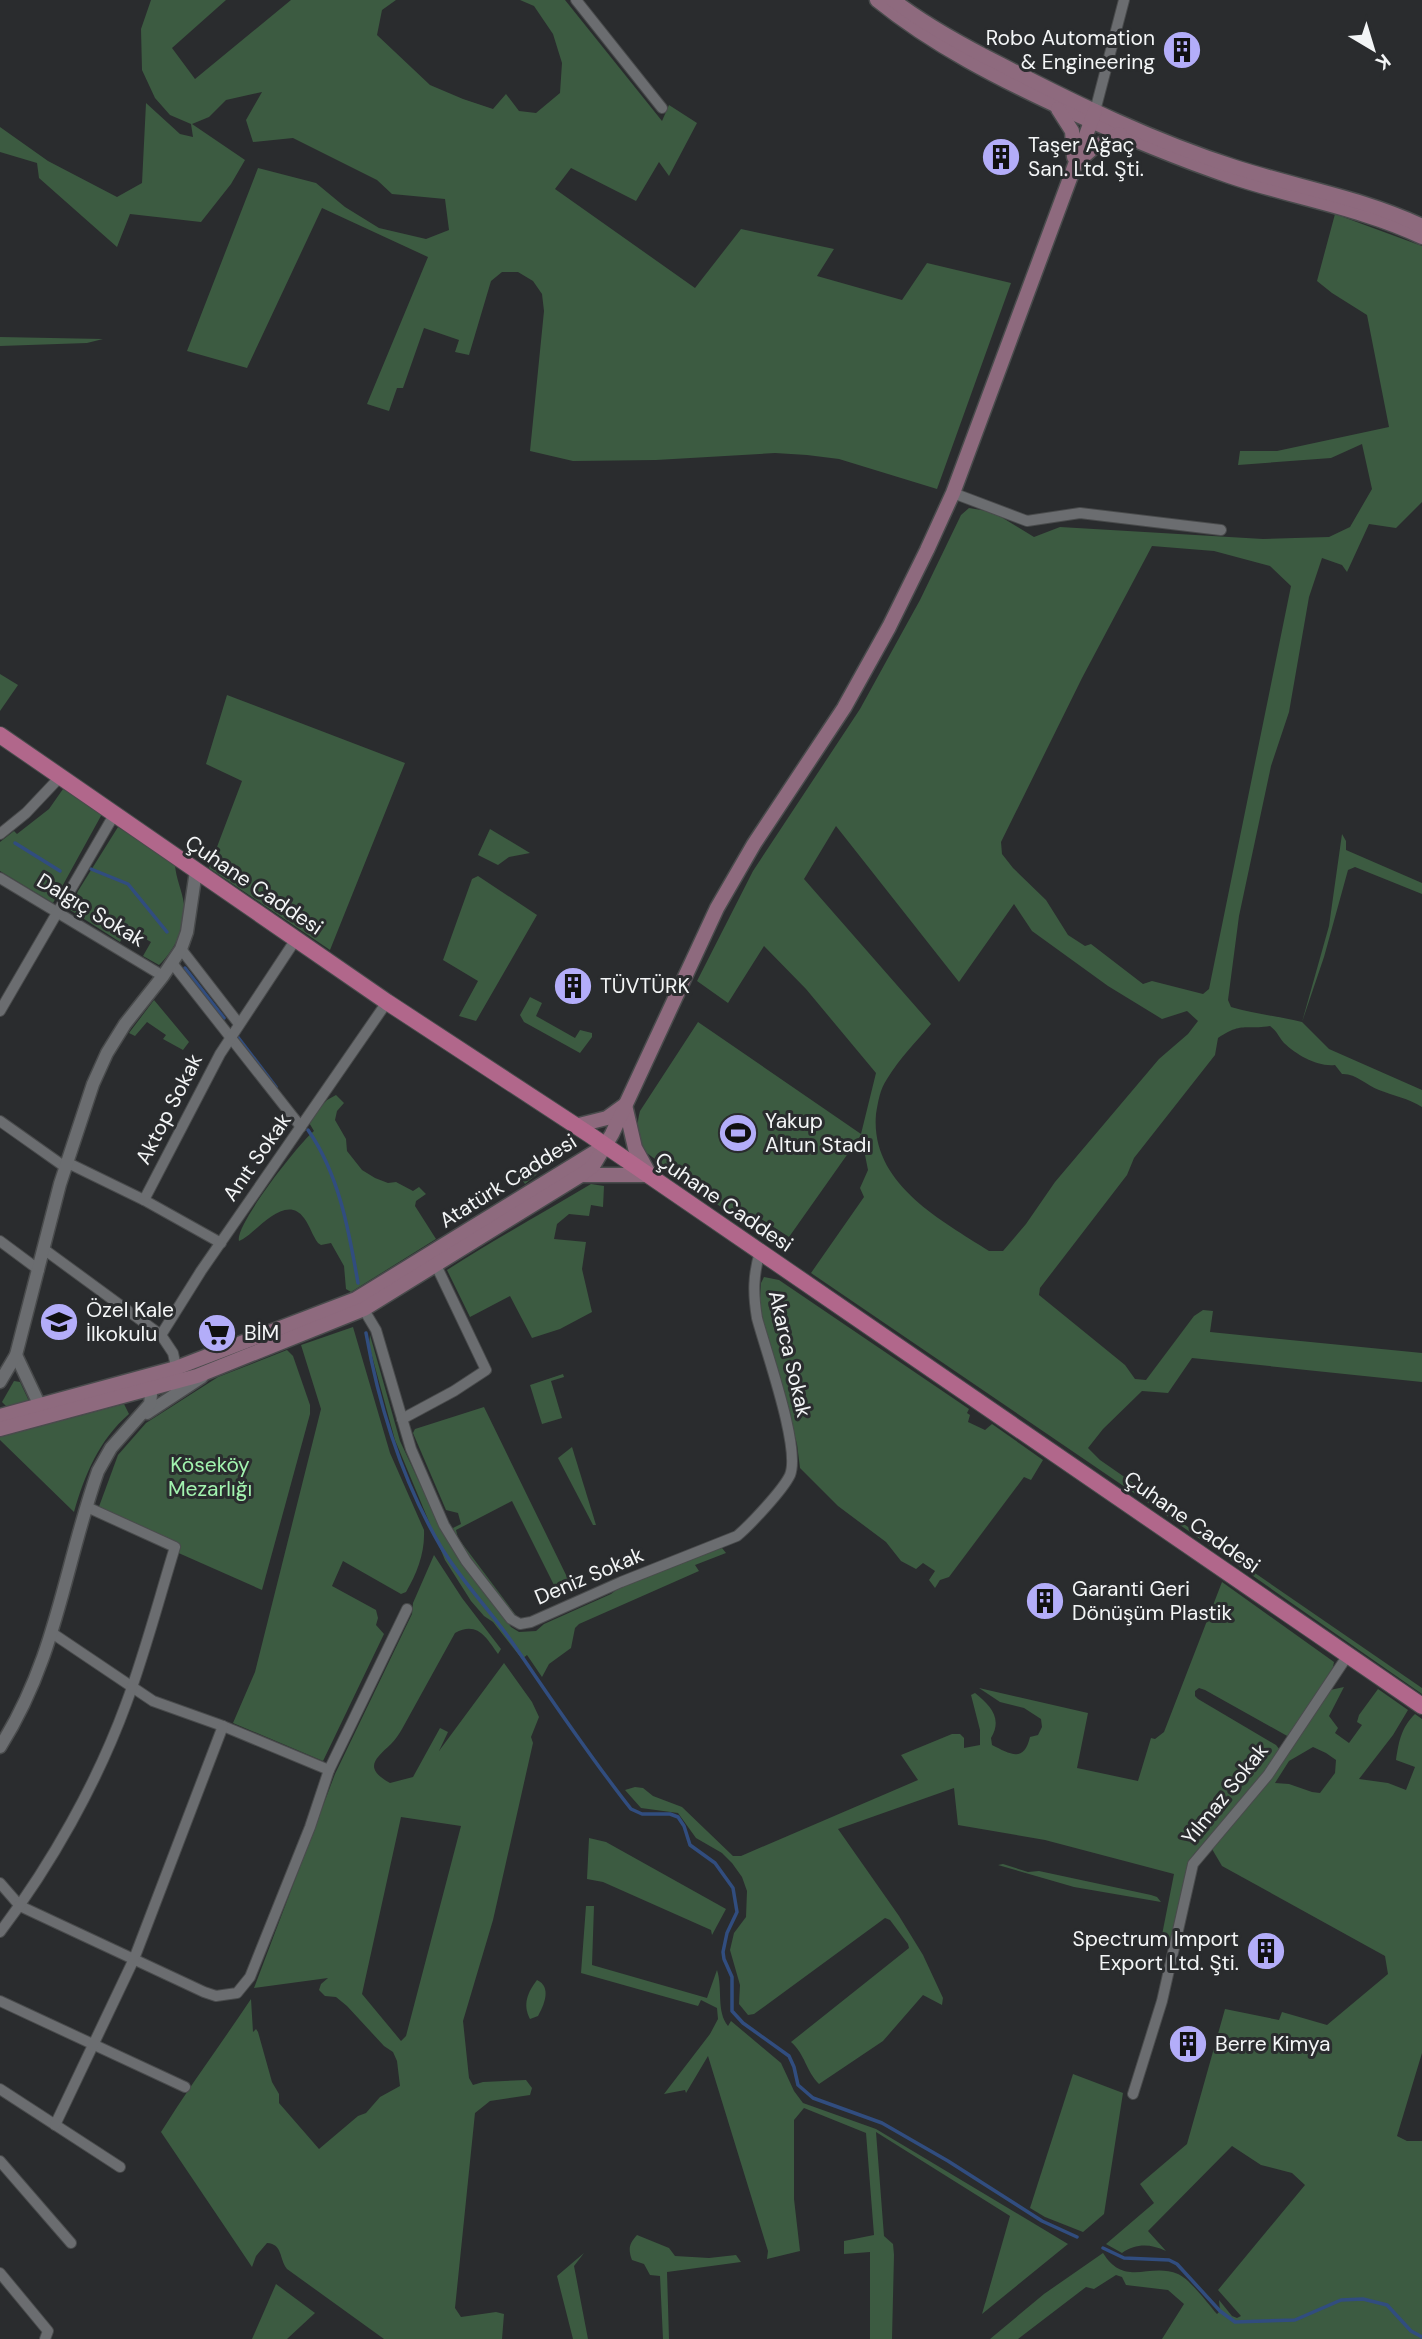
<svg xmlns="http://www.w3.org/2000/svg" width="1422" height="2339" font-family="'DM Sans',sans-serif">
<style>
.green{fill:#3c5b41;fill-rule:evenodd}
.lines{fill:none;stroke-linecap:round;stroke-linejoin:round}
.stream{stroke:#314d7f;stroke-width:3.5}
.minor-casing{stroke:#494b4c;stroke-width:12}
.tertiary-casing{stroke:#494b4c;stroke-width:15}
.secondary-casing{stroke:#494b4c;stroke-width:17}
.primary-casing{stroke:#494b4c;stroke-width:18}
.minor{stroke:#6b6d70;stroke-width:10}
.tertiary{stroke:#6b6d70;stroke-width:12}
.secondary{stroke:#8e6a7e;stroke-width:14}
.primary{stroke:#b1678b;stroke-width:16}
.labels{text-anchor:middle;stroke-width:6;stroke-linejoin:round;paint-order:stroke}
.poi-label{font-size:21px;fill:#f3f5f6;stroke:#2a2c2e;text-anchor:start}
.street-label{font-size:21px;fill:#f3f5f6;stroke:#2a2c2e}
.park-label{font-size:21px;fill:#a2f3af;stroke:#2a2c2e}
</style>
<rect width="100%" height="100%" fill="#2a2c2e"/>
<!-- green -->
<g class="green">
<polygon points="151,0 226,0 172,48 195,79 291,0 396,0 382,10 377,35 430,85 463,99 493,109 506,94 519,111 536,113 560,93 562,63 553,34 534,6 520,0 565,0 662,121 669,105 697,123 669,176 659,162 636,201 571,168 555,189 695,288 741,229 834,249 817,276 902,300 927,263 1011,283 937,489 839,459 807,455 775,453 656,460 573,461 530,451 544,311 542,294 533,281 518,272 502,272 491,281 469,355 455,352 459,340 424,328 403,388 397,388 389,411 367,404 428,257 322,208 247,368 187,351 258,168 316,183 345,207 379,228 426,239 449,230 445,199 392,194 377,180 293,138 253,142 246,120 262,92 226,100 209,117 192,124 245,160 231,184 201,222 130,214 117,247 39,178 37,163 0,152 0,127 48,161 117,197 142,183 146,103 180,134 193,137 191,124 170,115 155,98 142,70 141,29"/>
<path d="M1335 214 1422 246V502L1396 528 1369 524 1347 572 1342 565 1322 558 1309 597 1289 712 1271 766 1239 916 1228 1000 1231 1007C1254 1014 1278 1016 1302 1022L1329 926 1342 834 1346 841V850L1422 883V894L1355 867 1348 870 1324 957 1302 1022 1329 1049 1422 1090V1107C1408 1098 1394 1096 1379 1090 1366 1085 1355 1073 1342 1074L1335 1065C1317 1067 1297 1055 1284 1043 1278 1036 1278 1032 1270 1026 1244 1030 1242 1022 1218 1038L1215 1055 1134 1158 1127 1175 1040 1288 1039 1295 1125 1365 1135 1379 1146 1380 1194 1316 1203 1310 1213 1311 1210 1332 1422 1353V1382L1192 1358 1168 1393 1142 1391 1103 1429 1088 1448 1100 1460 1149 1494 1175 1518 1422 1688V1694L1147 1502 811 1273 864 1197 860 1188 868 1170 861 1135 789 1237 758 1217 743 1223 644 1151C637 1138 636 1126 640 1111L698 1022 861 1134 876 1073 806 989 764 946 728 1003 697 981 753 871 860 709 920 600 961 515 969 508 993 512 1034 537 1060 527 1263 539 1329 537 1350 527 1372 489 1362 444 1331 458 1238 465 1240 451H1277L1389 427 1367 315 1332 293 1317 281ZM1152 546 1214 551 1270 566 1291 586 1209 989 1203 994 1152 981 1143 984 1091 944 1085 946 1068 935 1046 900 1013 868 1002 854 1001 842 1082 678ZM836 826 959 982 1014 904 1032 931 1108 986 1162 1019 1187 1011 1198 1021 1188 1034 1159 1059 1055 1182 1026 1224 1003 1251H989C939 1219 870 1183 876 1114 878 1102 880 1089 887 1079 899 1059 916 1042 931 1024L804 879Z"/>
<polygon points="0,337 103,339 87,343 0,346"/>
<polygon points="0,674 18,685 0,711"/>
<polygon points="227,695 405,763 330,950 209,868 242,781 206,764"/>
<polygon points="63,789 102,814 53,903 0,871 0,842 14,831 17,834 49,809"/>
<path d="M118 827 175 865C176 879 182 890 184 904 189 924 173 952 159 965L143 956 151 942 128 929 120 942 70 910 78 891Z"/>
<polygon points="490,829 530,853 509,857 498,865 478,855"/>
<polygon points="478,876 537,915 476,1021 459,1016 478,981 443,960 472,879"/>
<polygon points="530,997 542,1003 536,1016 575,1038 580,1030 592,1033 592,1037 580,1053 524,1022 520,1015"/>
<polygon points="154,1000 189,1042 183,1050 163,1039 166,1035 147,1022 135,1036 129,1033"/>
<path d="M336 1095 344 1103 337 1111 335 1120 346 1139 347 1151 362 1170 375 1178 388 1183 396 1182 413 1191 419 1187 426 1194 416 1201 415 1206 436 1239 351 1292 346 1289 344 1266 331 1243 321 1245 318 1243C312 1235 310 1226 304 1218 286 1193 258 1230 243 1239L239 1241C234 1226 299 1143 314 1131L308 1121 327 1100Z"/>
<polygon points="546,1153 553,1154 557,1158 525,1184 521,1178 524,1170"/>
<path d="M591 1184 604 1186 603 1207 591 1205 589 1216 569 1214 557 1224 554 1239 586 1242 582 1269 592 1312 560 1329 532 1338 510 1296 470 1317 447 1270C495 1239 543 1213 591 1184Z"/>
<polygon points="764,1277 779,1280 969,1409 967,1413 970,1415 968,1422 985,1430 992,1424 1043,1460 1031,1480 1024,1477 949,1577 940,1580 935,1588 929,1580 935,1571 923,1563 916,1569 901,1561 886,1542 838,1506 800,1468 797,1444 759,1311 761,1283"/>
<path d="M353 1327 390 1453 424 1530C425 1553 417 1573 406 1592L401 1594 343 1561 332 1586 376 1610 378 1618 376 1625 384 1634 323 1761 233 1723 255 1672 321 1409 301 1345Z"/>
<polygon points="370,1335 400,1441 445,1537 511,1627 519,1632 536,1631 544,1624 611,1594 624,1584 717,1549 722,1548 726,1553 695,1565 699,1571 579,1624 575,1628 571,1648 549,1664 542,1677 527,1655 522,1659 493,1622 484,1616 471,1601 445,1560 395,1440 369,1345"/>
<polygon points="287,1350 293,1356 310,1405 310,1414 262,1590 174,1551 97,1512 118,1455 146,1423 218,1377"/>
<polygon points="563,1374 564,1377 551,1381 562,1418 542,1424 530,1385"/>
<polygon points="14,1381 20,1382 29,1401 8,1408 2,1402"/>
<path d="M124 1404 129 1414C99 1440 85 1474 74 1512L0 1440V1437Z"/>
<polygon points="484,1407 568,1579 558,1586 554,1585 512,1501 456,1530 458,1538 518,1618 517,1619 456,1540 453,1528 461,1524 458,1513 446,1510 413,1433 415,1429"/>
<polygon points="572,1447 596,1525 593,1525 558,1458"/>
<path d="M434 1555 462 1598 501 1649 498 1654C486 1637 477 1621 455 1633L402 1729C399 1734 395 1740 391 1744 375 1759 363 1768 390 1783L413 1777 440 1728 448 1732 439 1751 504 1663 532 1702 539 1717 531 1737 533 1743 493 1920 463 2021 469 2078 473 2085 483 2082 526 2080 532 2088 530 2095 490 2101 475 2113 455 2308 461 2317 496 2312 504 2314 502 2339H384L287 2269C279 2259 283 2244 267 2243L256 2256 252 2267 161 2132C189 2087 221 2044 251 1999L253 2032 256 2029 258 2032 272 2082 279 2094V2103L319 2149 358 2116 366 2113 380 2097 400 2086 397 2061 393 2052 384 2046 347 2006 336 1997 325 1996 319 1990 321 1984 328 1978 254 1988 335 1774 412 1614 413 1603ZM401 1817 461 1826 406 2036 401 2041 362 1994Z"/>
<path d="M1222 1582 1334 1662 1333 1667 1289 1737 1205 1690 1199 1688 1195 1691V1696L1198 1699 1276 1745 1280 1750 1252 1788 1194 1854 1188 1865 1169 1947 1160 1945 1174 1874 1045 1840 958 1825 954 1788 838 1829 899 1916 923 1955 943 1998 942 2005 923 1995 883 2041 819 2084C806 2071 805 2054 791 2042L909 1948 908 1944 890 1920 885 1918 754 2014 748 2015 739 2004 740 1985 730 1950 734 1933 746 1917 747 1891 742 1877 732 1863 722 1853 696 1838 678 1813 641 1808 625 1790 635 1787 643 1788 653 1796 682 1807 733 1856H741L918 1780 901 1755 952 1734H960L964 1738V1748L980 1745V1730L971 1695 975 1693C990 1705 1003 1718 991 1738L992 1745C1010 1754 1024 1763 1030 1737L1038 1735 1042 1727 1041 1719 1024 1708 1000 1702 979 1688 1088 1713 1077 1768 1138 1781 1151 1738 1155 1739 1164 1732Z"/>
<path d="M1344 1687 1329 1716 1338 1728 1335 1733 1349 1743 1362 1725 1357 1722 1359 1715 1378 1689 1408 1710 1393 1735 1359 1779 1388 1783 1406 1790 1415 1767 1396 1760C1399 1741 1401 1728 1415 1714L1422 1719V2053L1397 2136 1407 2141H1422V2339H1162L1184 2304 1168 2290 1126 2285 1122 2277 1116 2275 1094 2289 1086 2287 1018 2339H990L1044 2294 1103 2253C1125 2288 1149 2262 1178 2274 1190 2279 1208 2304 1217 2314L1220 2311 1219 2300 1232 2316 1237 2318 1241 2316 1218 2290 1305 2185 1292 2173 1261 2165 1232 2146 1148 2231 1166 2251C1150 2244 1137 2243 1122 2253L1106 2244 1154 2203 1140 2184 1187 2144 1225 2009 1279 2020 1282 2012 1327 2025 1388 1974 1385 1956 1222 1866 1212 1849 1264 1787 1330 1690ZM1313 1747 1326 1753 1336 1760 1335 1773 1320 1793 1312 1792 1289 1784 1275 1783 1289 1761Z"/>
<polygon points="589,1838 606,1842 726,1909 712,1935 711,1930 603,1882 587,1879"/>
<polygon points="1003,1864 1028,1872 1039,1871 1151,1895 1157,1897 1161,1902 1074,1887 998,1865"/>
<path d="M586 1906H594L592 1965 707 1998 717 1970C723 1989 716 2011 728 2026L731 2021 781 2063 794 2091 803 2103 876 2129 1068 2244 982 2314 1010 2216 876 2132 884 2236 893 2244 894 2255 892 2339H870V2252L844 2254V2241L874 2235 866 2133 804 2108 794 2120V2199L800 2251 767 2259 768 2251 708 2056 686 2093 685 2090 664 2094 710 2034 718 2019 717 2008 701 2000 698 2006 581 1973Z"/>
<path d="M537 1980C552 1987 544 2005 538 2016L530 2019C522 2004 528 1992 537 1980Z"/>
<polygon points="1073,2074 1123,2093 1104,2214 1083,2232 1045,2217 1030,2208"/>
<path d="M637 2235 669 2248 675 2256 709 2258 736 2255 741 2262 667 2272 669 2339H663L660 2276 650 2275 644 2264 632 2260C628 2249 629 2244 637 2235Z"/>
<polygon points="584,2253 574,2266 588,2339 573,2339 557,2276"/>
<polygon points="276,2284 315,2313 287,2339 252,2339"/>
</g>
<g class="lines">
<!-- stream -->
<g class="stream">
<polyline points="15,843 60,871"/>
<polyline points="91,869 128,884 167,932"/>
<polyline points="185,968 224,1018"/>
<polyline points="237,1036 276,1087"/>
<path d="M308 1130C339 1174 349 1231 358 1283"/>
<path d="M366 1333C379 1406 403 1482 441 1547 462 1582 491 1611 514 1645 552 1700 589 1756 631 1809L642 1814H670L678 1817 684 1826 690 1845 715 1863 733 1888 737 1912 727 1933 723 1952 724 1959 732 1977V2011L743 2023 789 2056 794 2067 798 2085 813 2098 882 2123 948 2161 1042 2221 1077 2237"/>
<polyline points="1103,2248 1124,2258 1169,2260 1177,2264 1220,2311 1235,2322 1295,2320 1341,2300 1363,2299 1387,2305 1411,2331 1422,2337"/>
</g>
<!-- minor casing -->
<g class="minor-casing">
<g id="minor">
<polyline points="576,0 662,108"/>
<polyline points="1095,111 1124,0"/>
<polyline points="953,493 1027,521 1080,513 1221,530"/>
<polyline points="0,834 26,813 60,777"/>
<polyline points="0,878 163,976"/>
<polyline points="181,949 239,1024"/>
<polyline points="172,963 301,1127"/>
<polyline points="0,1011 114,815"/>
<polyline points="0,1121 65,1167"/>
<polyline points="66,1162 144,1200 221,1243"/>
<polyline points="144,1200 220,1054 296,939"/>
<polyline points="0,1241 39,1270"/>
<polyline points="45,1250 161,1335 173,1353 177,1371"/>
<path d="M361 1305 376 1330 411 1449 444 1525 466 1561 511 1619 520 1624 531 1622 621 1582 737 1536C750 1525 783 1490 790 1475 801 1448 765 1349 757 1318 753 1294 753 1275 760 1252"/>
<polyline points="161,1335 201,1271 387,1002"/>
<polyline points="402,1419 454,1391 486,1370 434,1261"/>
<polyline points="329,1770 407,1609"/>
<polyline points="0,1883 20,1906 204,1992 216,1996 237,1993 250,1977 310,1827 329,1770 223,1726 153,1701 52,1633"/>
<path d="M0 1932C51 1865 97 1783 126 1704 145 1653 159 1599 175 1547L87 1507"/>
<polyline points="0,2001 185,2087"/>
<polyline points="0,2089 120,2167"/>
<polyline points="1133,2094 1162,2001 1193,1864 1268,1775 1348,1655"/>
<polyline points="55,2125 134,1959 223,1726"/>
<polyline points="0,2161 71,2243"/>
<polyline points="0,2273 48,2331 45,2339"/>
</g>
</g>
<!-- tertiary casing -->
<g class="tertiary-casing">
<g id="tertiary">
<polyline points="16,1355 40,1406"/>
<polyline points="0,1382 16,1355 60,1184 93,1084 107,1053 125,1024 163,976 181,949 187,932 196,871"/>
<polyline points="147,1413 202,1377"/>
<path d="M0 1747C57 1657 64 1567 98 1471L111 1448 150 1404 151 1395 148 1382"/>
</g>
</g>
<!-- secondary casing -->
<g class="secondary-casing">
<g id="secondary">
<path d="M877 0C934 46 999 79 1066 110 1119 134 1173 157 1229 176 1293 198 1361 208 1422 237"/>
<path d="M893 0C927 26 964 46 1002 65 1077 104 1154 141 1235 167 1297 187 1363 198 1422 226"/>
<polyline points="1058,109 1072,131 1074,157"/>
<polyline points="1077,162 1092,149 1120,134"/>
<polyline points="575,1126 607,1118 625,1105 635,1148 651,1177"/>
<polyline points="581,1175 647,1175"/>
<polyline points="0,1416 176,1368 356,1299 600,1149"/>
<polyline points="0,1429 197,1376 364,1309 581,1175 593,1166 612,1134 717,908 754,844 844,708 889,627 927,550 953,493 1095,111"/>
</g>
</g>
<!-- primary casing -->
<g class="primary-casing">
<polyline id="primary" points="0,735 387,1002 590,1135 1422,1706"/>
</g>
<!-- minor -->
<use href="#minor" class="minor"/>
<!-- tertiary -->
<use href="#tertiary" class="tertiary"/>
<!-- secondary -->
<use href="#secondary" class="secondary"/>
<!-- primary -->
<use href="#primary" class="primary"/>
</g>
<!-- icons -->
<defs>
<g id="building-disc" transform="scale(2.0125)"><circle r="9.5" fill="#b3adf9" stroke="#2a2c2e"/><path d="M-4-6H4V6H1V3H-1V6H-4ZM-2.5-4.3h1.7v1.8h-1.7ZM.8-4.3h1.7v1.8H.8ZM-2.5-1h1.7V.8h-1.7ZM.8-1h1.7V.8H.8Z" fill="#111"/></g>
<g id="stadium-disc" transform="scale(2.0125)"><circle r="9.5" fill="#b3adf9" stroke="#2a2c2e"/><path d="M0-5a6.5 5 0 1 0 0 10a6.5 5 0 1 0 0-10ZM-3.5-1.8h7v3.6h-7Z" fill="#111"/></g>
<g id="school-disc" transform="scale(2.0125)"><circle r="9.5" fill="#b3adf9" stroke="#2a2c2e"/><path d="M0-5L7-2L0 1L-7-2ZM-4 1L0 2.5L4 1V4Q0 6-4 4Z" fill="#111"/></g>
<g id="supermarket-disc" transform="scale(2.0125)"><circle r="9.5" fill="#b3adf9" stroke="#2a2c2e"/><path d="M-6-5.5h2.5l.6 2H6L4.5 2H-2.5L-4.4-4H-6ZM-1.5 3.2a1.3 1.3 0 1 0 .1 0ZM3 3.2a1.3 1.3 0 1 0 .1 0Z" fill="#111"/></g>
</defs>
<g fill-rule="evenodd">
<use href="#building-disc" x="1182" y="50"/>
<use href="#building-disc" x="1001" y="157"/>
<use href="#building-disc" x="573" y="986"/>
<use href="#stadium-disc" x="738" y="1133"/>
<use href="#school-disc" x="59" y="1322"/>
<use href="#supermarket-disc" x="217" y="1333"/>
<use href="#building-disc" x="1045" y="1601"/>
<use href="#building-disc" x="1266" y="1951"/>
<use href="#building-disc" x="1188" y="2044"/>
</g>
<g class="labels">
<!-- poi labels -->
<g class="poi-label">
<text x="1155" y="45" text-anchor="end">Robo Automation<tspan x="1155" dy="24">&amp; Engineering</tspan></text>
<text x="1028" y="152">Taşer Ağaç<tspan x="1028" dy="24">San. Ltd. Şti.</tspan></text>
<text x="600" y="993">TÜVTÜRK</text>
<text x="765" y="1128">Yakup<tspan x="765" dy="24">Altun Stadı</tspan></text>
<text x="86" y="1317">Özel Kale<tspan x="86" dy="24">İlkokulu</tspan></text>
<text x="244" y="1340">BİM</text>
<text x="1072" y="1596">Garanti Geri<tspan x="1072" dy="24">Dönüşüm Plastik</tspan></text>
<text x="1239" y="1946" text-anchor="end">Spectrum Import<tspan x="1239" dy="24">Export Ltd. Şti.</tspan></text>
<text x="1215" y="2051">Berre Kimya</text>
</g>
<!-- street labels -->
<g class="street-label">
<text transform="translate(254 885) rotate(34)" y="7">Çuhane Caddesi</text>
<text transform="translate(91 910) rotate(31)" y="7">Dalgıç Sokak</text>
<text transform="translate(169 1109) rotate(-63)" y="7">Aktop Sokak</text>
<text transform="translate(257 1157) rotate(-55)" y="7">Anıt Sokak</text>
<text transform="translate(508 1181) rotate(-32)" y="7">Atatürk Caddesi</text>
<text transform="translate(724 1202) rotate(34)" y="7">Çuhane Caddesi</text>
<text transform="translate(790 1354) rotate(77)" y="7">Akarca Sokak</text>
<text transform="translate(1192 1522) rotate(35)" y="7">Çuhane Caddesi</text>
<text transform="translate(589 1576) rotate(-23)" y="7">Deniz Sokak</text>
<text transform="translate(1225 1794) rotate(-51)" y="7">Yılmaz Sokak</text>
</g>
<!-- park labels -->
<g class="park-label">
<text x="210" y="1472">Köseköy<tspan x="210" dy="24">Mezarlığı</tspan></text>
</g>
</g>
<!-- north arrow -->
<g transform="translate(1373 49) rotate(142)" stroke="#2a2c2e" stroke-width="5" paint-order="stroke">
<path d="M0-5L12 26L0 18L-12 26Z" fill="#f3f5f6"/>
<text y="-10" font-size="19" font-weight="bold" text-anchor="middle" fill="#f3f5f6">K</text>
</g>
</svg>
